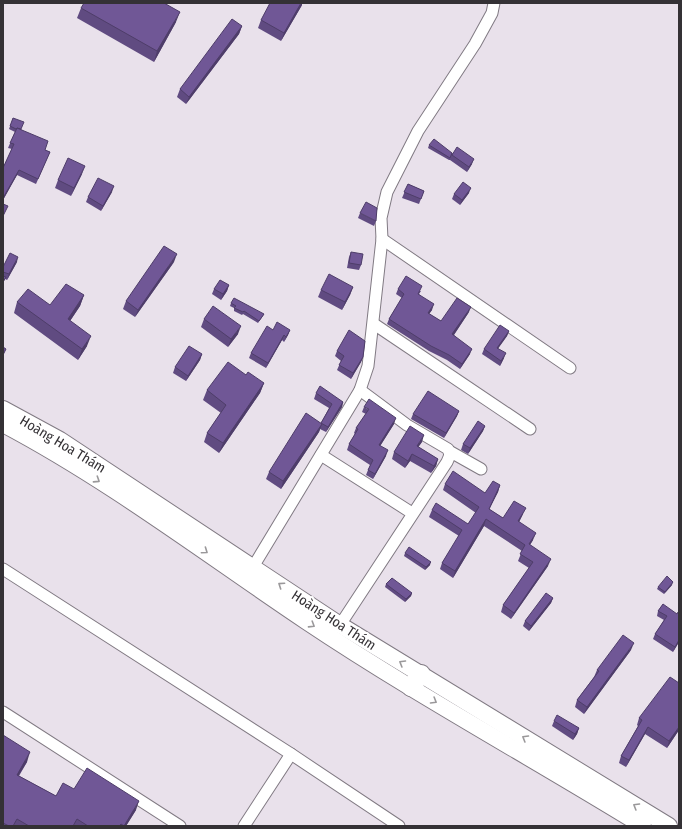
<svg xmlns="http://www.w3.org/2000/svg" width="682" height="829" font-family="'Fira Sans Condensed',sans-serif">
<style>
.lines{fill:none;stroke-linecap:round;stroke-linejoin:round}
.street-casing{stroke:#817a83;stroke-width:13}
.secondary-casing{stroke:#817a83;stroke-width:18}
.primary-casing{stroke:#817a83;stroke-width:20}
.street{stroke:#fff;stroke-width:11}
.secondary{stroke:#fff;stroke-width:16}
.primary{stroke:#fff;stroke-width:18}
.wall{fill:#604b81}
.shaded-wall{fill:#4e3d69}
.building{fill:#705796;stroke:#4e3d69}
.oneway{stroke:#9a989a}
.labels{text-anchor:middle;stroke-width:4;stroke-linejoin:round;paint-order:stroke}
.street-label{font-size:14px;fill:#343135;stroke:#fff}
</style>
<rect width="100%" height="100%" fill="#e9e1eb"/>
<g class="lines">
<!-- street casing -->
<g class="street-casing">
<g id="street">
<polyline points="382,239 570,368"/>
<polyline points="374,324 530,429"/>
<polyline points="449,451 481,469"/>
<polyline points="321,455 412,513"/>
<polyline points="253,567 360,390 368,366 382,239 381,218 387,192 418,131 475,44 492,13 494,3"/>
<polyline points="3,569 291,754 399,826"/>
<polyline points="340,625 447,462 450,455 448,449 407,425 360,390"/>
<polyline points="3,712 180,826"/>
<polyline points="244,826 291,754"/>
</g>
</g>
<!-- secondary casing -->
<g class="secondary-casing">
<g id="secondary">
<polyline points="3,409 60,440 340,625 669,826"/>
<path d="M3 424C109 480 206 554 306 621 415 694 531 757 643 826"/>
</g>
</g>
<!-- primary casing -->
<g class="primary-casing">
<polyline id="primary" points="411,687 421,674"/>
</g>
<!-- street -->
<use href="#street" class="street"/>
<!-- secondary -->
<use href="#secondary" class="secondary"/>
<!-- primary -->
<use href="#primary" class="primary"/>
</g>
<!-- wall -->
<g class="wall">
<polygon points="302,5 281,41 258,28 261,20"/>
<polygon points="81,8 176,22 154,62 77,18"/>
<polygon points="242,26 239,34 186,104 177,97 180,89"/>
<polygon points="13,118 21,129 45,150 50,152 36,184 17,175 3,200 3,168 12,149 8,148 15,132 9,129"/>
<polygon points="429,145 452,153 472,164 467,172 450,160 449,160 428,148"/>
<polygon points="82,174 71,196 55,188 58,180"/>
<polygon points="408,184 424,191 419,204 402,198"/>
<polygon points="112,192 101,211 86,202 88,197"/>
<polygon points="469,193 460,205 452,199 454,194"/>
<polygon points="360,213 376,221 374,226 358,218"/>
<polygon points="351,252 361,265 359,270 347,268 349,257"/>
<polygon points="17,262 7,280 5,279 3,283 3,267"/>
<polygon points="174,262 135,317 123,309 126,301"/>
<polygon points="229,285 227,291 221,300 212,294 214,289"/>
<polygon points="353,287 350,295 342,310 318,297 321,290"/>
<polygon points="398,289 421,291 419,294 432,310 429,314 441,321 469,312 454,335 470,354 460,369 447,360 429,351 387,324 389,319 402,298 396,294"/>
<polygon points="84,295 80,306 70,321 87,346 78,360 14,313 17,302 50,305"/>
<polygon points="231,303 264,314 263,316 258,323 243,314 242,315 234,311 234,308 230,306"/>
<polygon points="204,319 238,334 228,347 201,327"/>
<polygon points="273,330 290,330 288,335 284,342 282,340 266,368 249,358 251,353"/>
<polygon points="509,331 507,336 498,348 504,358 500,366 482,354 484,349"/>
<polygon points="337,351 363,357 361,362 351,379 337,370 341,361 335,356"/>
<polygon points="202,354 200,360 186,381 173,373 175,367"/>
<polygon points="246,375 264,383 260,393 219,453 204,442 207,433 221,413 203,400 207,390"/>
<polygon points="316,393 343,402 342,407 326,432 320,429 319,432 281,489 266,479 269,472 321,423 329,408 314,399"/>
<polygon points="364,407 394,424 380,446 386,456 373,479 366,475 370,465 347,450 349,444 355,434 354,433 356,428 366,414 362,412"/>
<polygon points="459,411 457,416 444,438 411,419 413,414"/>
<polygon points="485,426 483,431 468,454 461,450 463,444"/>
<polygon points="422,442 418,447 438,459 436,466 431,473 410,461 405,468 392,459 394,452"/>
<polygon points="445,484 485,493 500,485 498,492 489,509 503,518 523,514 519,522 533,540 530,545 548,566 511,619 501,612 503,605 529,568 518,561 522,551 484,526 453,578 440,569 442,563 459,536 429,517 432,510 468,524 476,513 443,490"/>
<polygon points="405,553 430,565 425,570 404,556"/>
<polygon points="386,584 412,593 411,596 405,602 385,587"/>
<polygon points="672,585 664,594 657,589 658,587"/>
<polygon points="553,598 551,603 529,631 523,626 525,621"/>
<polygon points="663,604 679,642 673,652 653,639 655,634 664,620 657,616 658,611"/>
<polygon points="631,650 584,714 575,707 577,700 594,677 597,670"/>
<polygon points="679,683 679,730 667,748 645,734 626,767 619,763 621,756 638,726 637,725 639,718"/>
<polygon points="554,721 579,728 577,734 573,740 552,726"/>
<polygon points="3,735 27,762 19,776 56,796 74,789 136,810 126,826 3,826"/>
</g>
<!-- shaded-wall -->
<g class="shaded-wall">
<polygon points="301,3 302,3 302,5 281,41 284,33"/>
<polygon points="180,12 176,22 154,62 157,51"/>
<polygon points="242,26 239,34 186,104 189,97"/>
<polygon points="474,159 472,164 467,172 469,167"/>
<polygon points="85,166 82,174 71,196 74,188"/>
<polygon points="19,170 17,175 3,200 3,198"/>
<polygon points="114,186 112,192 101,211 103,206"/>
<polygon points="471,188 469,193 460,205 462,200"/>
<polygon points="177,254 174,262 135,317 138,310"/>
<polygon points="18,257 17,262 7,280 9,274"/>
<polygon points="229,285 227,291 221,300 223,294"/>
<polygon points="353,287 350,295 342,310 345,302"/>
<polygon points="84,295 80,306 64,330 68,319"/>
<polygon points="434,304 432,310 426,318 428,313"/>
<polygon points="471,307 469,312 451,339 452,334"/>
<polygon points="241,326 238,334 228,347 231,339"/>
<polygon points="290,330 288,335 284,342 286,337"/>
<polygon points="509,331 507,336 495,353 497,348"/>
<polygon points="284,335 282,340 266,368 268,363"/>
<polygon points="91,336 87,346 78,360 82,349"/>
<polygon points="472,349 470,354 460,369 462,364"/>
<polygon points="506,353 504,358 500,366 501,361"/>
<polygon points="202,354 200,360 186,381 188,376"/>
<polygon points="363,357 361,362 351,379 353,373"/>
<polygon points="264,383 260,393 219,453 223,443"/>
<polygon points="343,402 342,407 326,432 328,427"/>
<polygon points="459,411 457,416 444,438 446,433"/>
<polygon points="396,418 394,424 377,451 379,445"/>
<polygon points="322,424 319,432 281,489 283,481"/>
<polygon points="485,426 483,431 468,454 470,448"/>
<polygon points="424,435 422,442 414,453 417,446"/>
<polygon points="388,450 386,456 373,479 375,474"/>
<polygon points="412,454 410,461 405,468 408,461"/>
<polygon points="438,459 436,466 431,473 434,466"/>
<polygon points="500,485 498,492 486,516 489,509"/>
<polygon points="526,508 516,528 518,521"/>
<polygon points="486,519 484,526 453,578 455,571"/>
<polygon points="536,533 533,540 526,551 529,544"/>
<polygon points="551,559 548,566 511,619 514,613"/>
<polygon points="431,562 430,565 425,570 426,567"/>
<polygon points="673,582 672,585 664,594 665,592"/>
<polygon points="412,593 411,596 405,602 406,599"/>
<polygon points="553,598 551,603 529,631 531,626"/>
<polygon points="679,640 679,642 673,652 675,647"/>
<polygon points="634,643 631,650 584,714 587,707"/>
<polygon points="648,727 645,734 626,767 629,760"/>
<polygon points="679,727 679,730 667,748 669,741"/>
<polygon points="579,728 577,734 573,740 575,734"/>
<polygon points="30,752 27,762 13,784 17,775"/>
<polygon points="139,801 136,810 126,826 124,826"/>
</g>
<!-- building -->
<g class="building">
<polygon points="84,3 164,3 180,12 157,51 81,8"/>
<polygon points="270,3 301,3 284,33 261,20"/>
<polygon points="232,19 242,26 189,97 180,89"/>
<polygon points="13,118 24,122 21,129 17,128 16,129 10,126"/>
<polygon points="17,128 48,141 45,150 50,152 38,179 19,170 3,198 3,168 14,144 10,143"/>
<polygon points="434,139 452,153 450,158 429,145"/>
<polygon points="457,147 474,159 469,167 452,155"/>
<polygon points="68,158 85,166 74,188 58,180"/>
<polygon points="98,178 114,186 103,206 88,197"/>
<polygon points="463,182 471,188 462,200 454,194"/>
<polygon points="408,184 424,191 421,199 404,192"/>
<polygon points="366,202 377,208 376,221 360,213"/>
<polygon points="3,204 8,206 3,216"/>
<polygon points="164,246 177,254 138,310 126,301"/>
<polygon points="351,252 363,254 361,265 349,263"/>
<polygon points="10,253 18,257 9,274 3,272 3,267"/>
<polygon points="329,274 353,287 345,302 321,290"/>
<polygon points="3,276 6,277 3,282"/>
<polygon points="406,276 422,286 418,294 434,304 428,313 441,321 457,298 471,307 452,334 472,349 462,364 449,355 431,346 389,319 404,294 398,289"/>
<polygon points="220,280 229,285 223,294 214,289"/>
<polygon points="66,284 84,295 68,319 91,336 82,349 17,302 28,289 50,305"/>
<polygon points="234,298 264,314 259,321 244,311 243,312 234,308 236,306 231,303"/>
<polygon points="213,306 241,326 231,339 204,319"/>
<polygon points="277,322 290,330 286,337 284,335 268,363 251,353 267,326 273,330"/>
<polygon points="500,325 509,331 497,348 506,353 501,361 484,349"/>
<polygon points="349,330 365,341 363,357 353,373 339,365 344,356 337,351"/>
<polygon points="189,346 202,354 188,376 175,367"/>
<polygon points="3,347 6,349 3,355"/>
<polygon points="228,362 246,375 248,372 264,383 223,443 207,433 226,405 207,390"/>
<polygon points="320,386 343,402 328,427 321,423 332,404 316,393"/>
<polygon points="428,391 459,411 446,433 413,414"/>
<polygon points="369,399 396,418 379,445 388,450 375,474 368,470 373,460 349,444 358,429 356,428 369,409 364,407"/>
<polygon points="306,413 322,424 283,481 269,472"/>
<polygon points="478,421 485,426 470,448 463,444"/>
<polygon points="410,426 424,435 417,446 438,459 434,466 412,454 408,461 394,452"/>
<polygon points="453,471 485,493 493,481 500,485 489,509 503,518 514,501 526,508 518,521 536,533 529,544 551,559 514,613 503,605 533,562 520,554 525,545 486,519 455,571 442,563 462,530 432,510 436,503 468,524 479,507 445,484"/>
<polygon points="409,547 431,562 426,567 405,553"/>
<polygon points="667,576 673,582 665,592 658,587"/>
<polygon points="392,578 412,593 406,599 386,584"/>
<polygon points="546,593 553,598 531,626 525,621"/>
<polygon points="663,604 677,614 678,612 679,613 679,640 675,647 655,634 667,616 658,611"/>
<polygon points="623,635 634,643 587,707 577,700 599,671 597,670"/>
<polygon points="670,677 679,683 679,727 669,741 648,727 629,760 621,756 642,720 639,718"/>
<polygon points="557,715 579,728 575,734 554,721"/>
<polygon points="3,735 30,752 17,775 56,796 63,783 74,789 87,768 139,801 124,826 121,824 119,826 88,826 77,819 73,826 29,826 17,819 13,826 9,826 3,823"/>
</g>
<!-- one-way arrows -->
<defs><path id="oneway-chevron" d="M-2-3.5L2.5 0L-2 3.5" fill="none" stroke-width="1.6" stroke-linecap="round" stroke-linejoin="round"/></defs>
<g class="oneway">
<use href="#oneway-chevron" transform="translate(97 480) rotate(33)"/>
<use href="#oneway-chevron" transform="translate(205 551) rotate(35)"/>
<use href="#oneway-chevron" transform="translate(281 585) rotate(-146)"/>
<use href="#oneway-chevron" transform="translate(312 625) rotate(32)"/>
<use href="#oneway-chevron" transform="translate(402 663) rotate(-149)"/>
<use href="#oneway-chevron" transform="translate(434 701) rotate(31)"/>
<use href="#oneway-chevron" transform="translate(525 738) rotate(-149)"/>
<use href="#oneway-chevron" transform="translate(636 806) rotate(-149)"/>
</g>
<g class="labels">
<!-- street labels -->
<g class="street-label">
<text transform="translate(63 444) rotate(31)" y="5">Hoàng Hoa Thám</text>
<text transform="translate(334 620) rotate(33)" y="5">Hoàng Hoa Thám</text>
</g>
</g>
<!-- border -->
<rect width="682" height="829" fill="none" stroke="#343135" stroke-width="8"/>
</svg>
